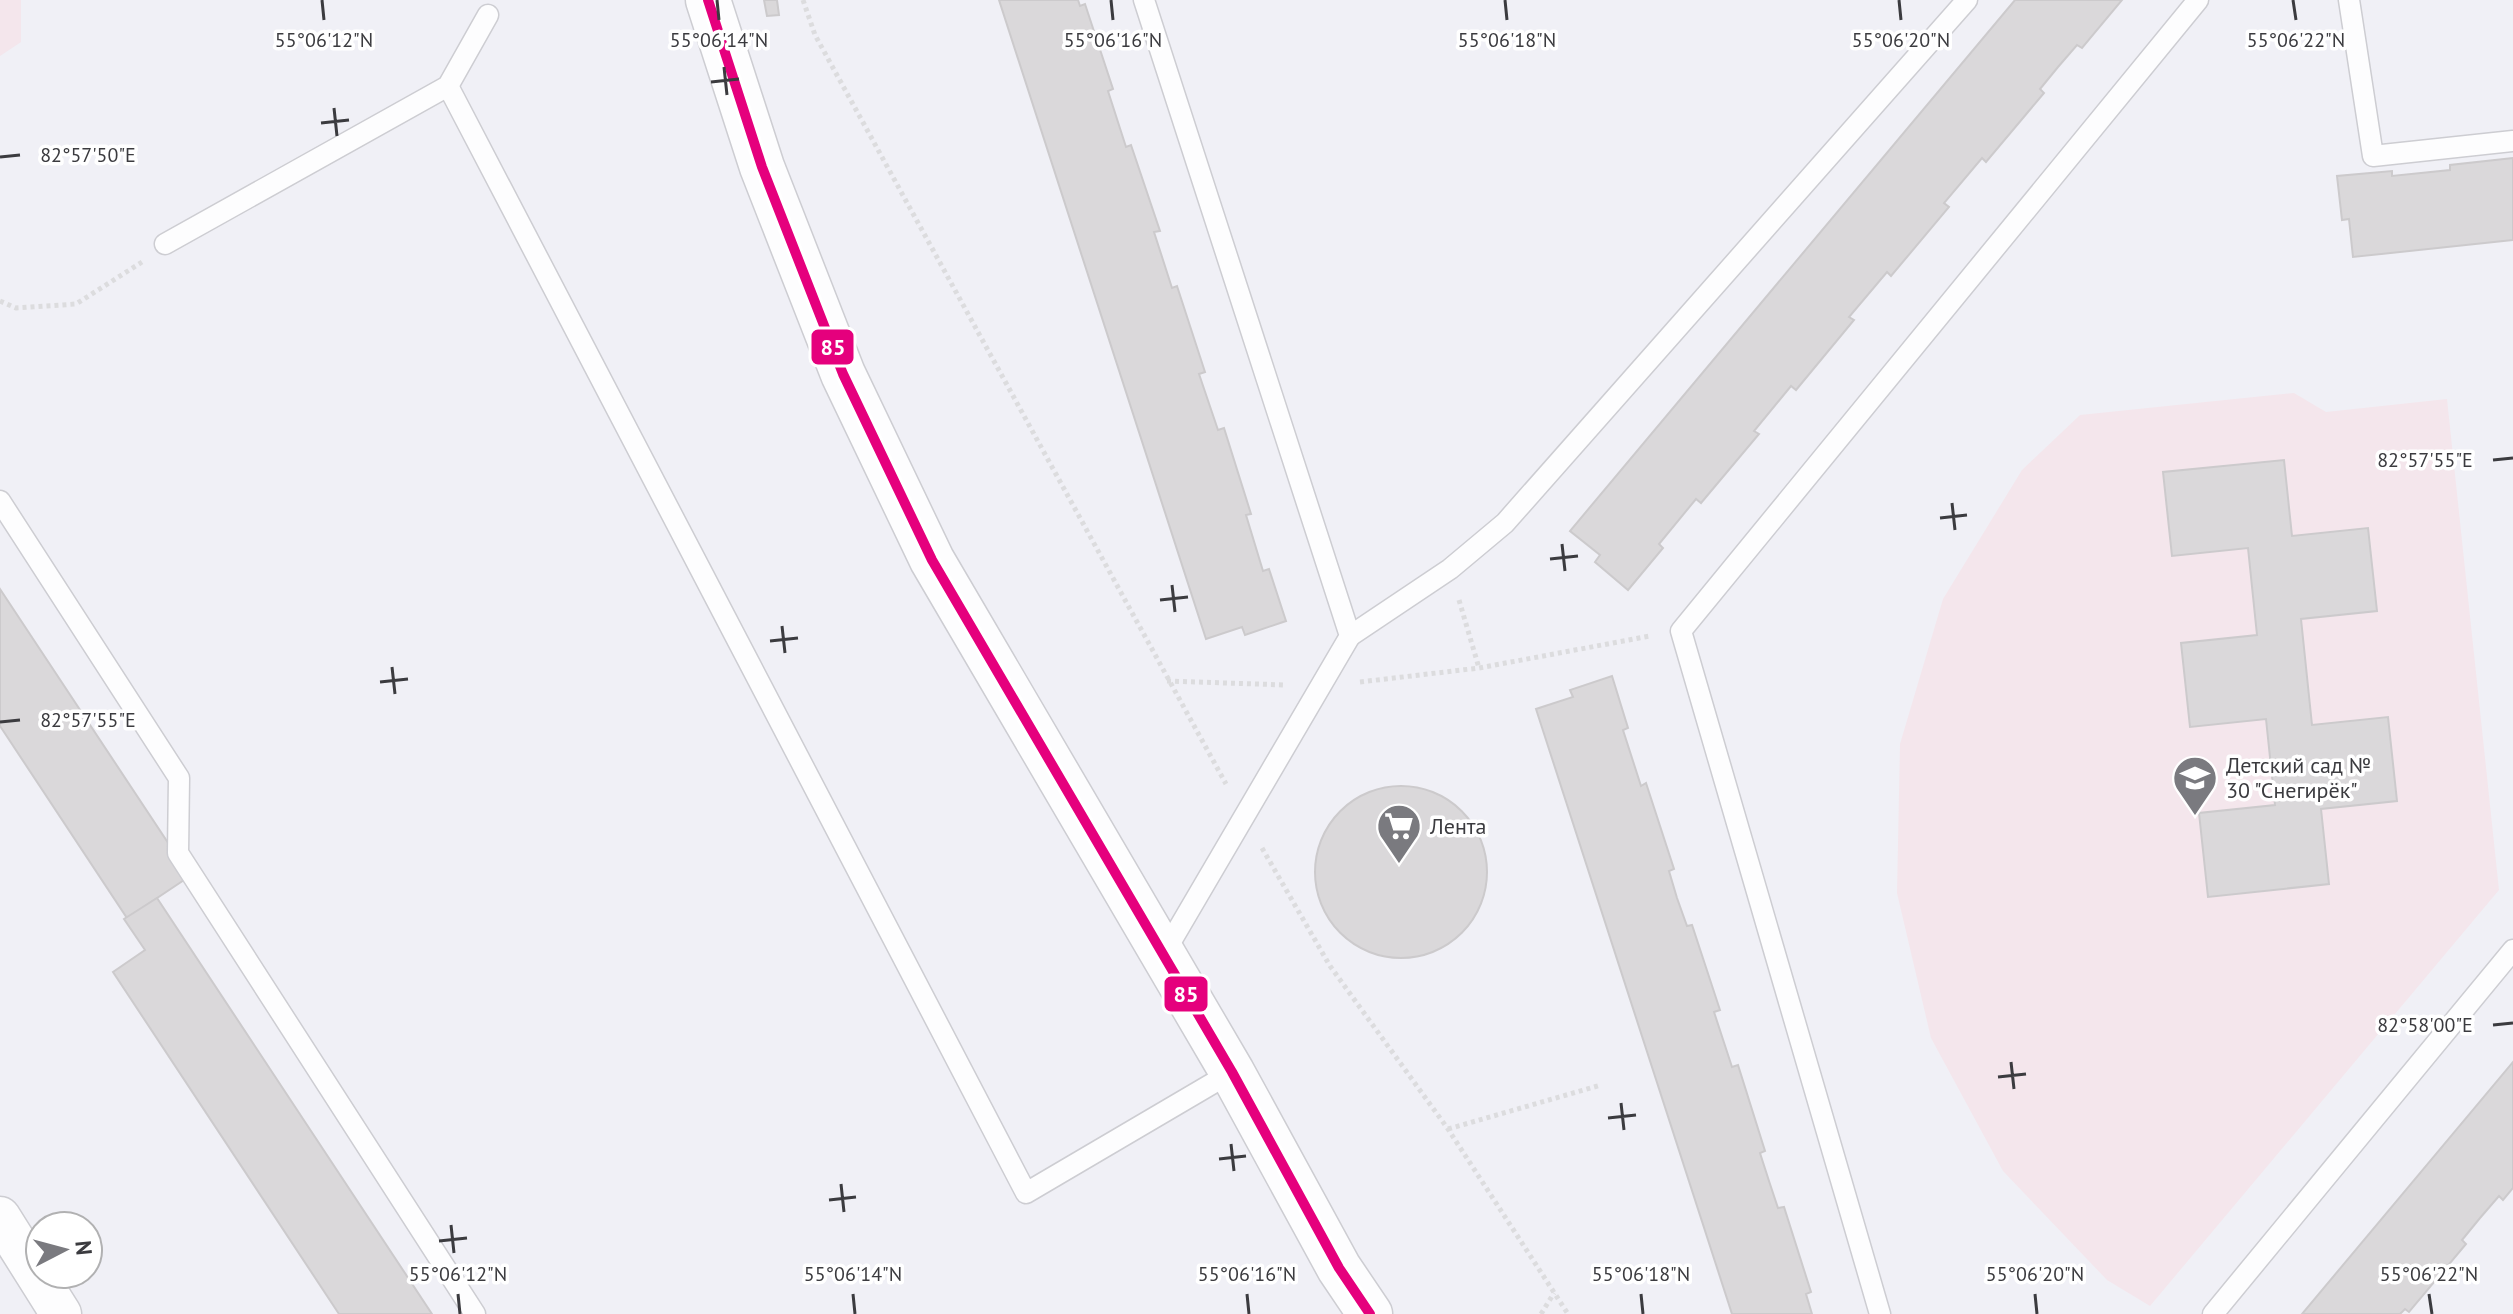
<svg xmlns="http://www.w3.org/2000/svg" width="2513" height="1314" font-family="'PT Sans',sans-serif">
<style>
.education{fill:#f4e6ec}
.building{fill:#dad8da;stroke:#cccacc;stroke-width:2}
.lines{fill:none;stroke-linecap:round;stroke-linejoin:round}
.service-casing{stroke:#cdcdd2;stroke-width:23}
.minor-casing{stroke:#cdcdd2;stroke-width:43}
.secondary-casing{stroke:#cdcdd2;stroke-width:47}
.path{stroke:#dcdcde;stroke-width:5;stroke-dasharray:4 4;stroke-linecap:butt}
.service{stroke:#fdfdfe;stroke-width:20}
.minor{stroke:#fdfdfe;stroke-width:40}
.secondary{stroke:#fdfdfe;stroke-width:44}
.bus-1-casing{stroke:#fff;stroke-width:16}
.bus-1{stroke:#e5007d;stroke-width:10}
.ticks{fill:none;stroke:#3b3b3f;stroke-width:3}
.labels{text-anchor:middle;stroke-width:7;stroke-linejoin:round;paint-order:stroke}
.poi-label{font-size:22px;fill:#3b3b3f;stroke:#fff;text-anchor:start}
.ticks-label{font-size:20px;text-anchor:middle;fill:#3b3b3f;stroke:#fff;stroke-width:7;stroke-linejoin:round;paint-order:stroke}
.line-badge{stroke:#fff;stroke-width:3}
.badge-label{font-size:22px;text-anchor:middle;font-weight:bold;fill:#fff}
</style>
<rect width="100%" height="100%" fill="#f0f0f6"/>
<!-- education -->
<g class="education">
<polygon points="0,0 21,0 21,42 0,56"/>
<polygon points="2294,393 2326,412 2447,399 2499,890 2150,1306 2107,1280 2003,1171 1931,1038 1897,893 1900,744 1943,599 2022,470 2080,415"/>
</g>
<!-- building -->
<g class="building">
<polygon points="764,0 777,0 779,15 767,16"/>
<polygon points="999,0 1078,0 1080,6 1085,4 1113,89 1108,91 1126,147 1131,145 1160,231 1154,232 1172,288 1177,286 1205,372 1199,374 1218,430 1224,428 1251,514 1246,515 1263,571 1269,569 1286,621 1245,635 1242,627 1206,639"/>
<polygon points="2015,0 2122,0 2082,48 2077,45 2058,67 2040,89 2044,93 1986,162 1982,158 1944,203 1949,207 1891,276 1887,272 1849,317 1854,320 1796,390 1791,386 1754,431 1759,434 1701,503 1696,499 1659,544 1663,548 1628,590 1595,562 1600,555 1570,531"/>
<polygon points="2513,158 2513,240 2353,257 2349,219 2342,220 2337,176 2392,171 2392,176 2450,170 2450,165"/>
<polygon points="2284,460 2292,536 2368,528 2377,611 2301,619 2312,725 2388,717 2397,801 2321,809 2329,884 2208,897 2199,813 2275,805 2266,719 2190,727 2181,643 2257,635 2248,548 2172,556 2163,472"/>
<polygon points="0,589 190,876 127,918 0,726"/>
<polygon points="1612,676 1628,728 1623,730 1641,786 1646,783 1674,869 1669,871 1677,898 1687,926 1692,925 1720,1010 1714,1012 1732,1067 1738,1065 1765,1151 1760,1153 1769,1181 1778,1208 1784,1207 1811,1292 1806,1294 1812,1314 1732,1314 1536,709 1573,697 1570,690"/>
<circle cx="1401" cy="872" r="86"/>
<polygon points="157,898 432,1314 339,1314 113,972 145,950 124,919"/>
<polygon points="2513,1062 2513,1188 2503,1200 2499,1196 2480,1218 2462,1240 2466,1244 2409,1312 2405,1309 2400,1314 2302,1314"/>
</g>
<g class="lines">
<!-- service casing -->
<g class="service-casing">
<g id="service">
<polyline points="1144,0 1350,636 1163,955"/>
<polyline points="2349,0 2373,156 2513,141"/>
<polyline points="448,86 1026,1193 1232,1072"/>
<polyline points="165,244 448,86 488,15"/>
<polyline points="0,501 179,778 178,853 475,1314"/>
<polyline points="1350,636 1450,569 1505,523 1967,0"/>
<polyline points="1880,1314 1681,631 2198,0"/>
<polyline points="2213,1314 2513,950"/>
</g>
</g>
<!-- minor casing -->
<g class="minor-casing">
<polyline id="minor" points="0,1217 61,1314"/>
</g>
<!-- secondary casing -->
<g class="secondary-casing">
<polyline id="secondary" points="708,0 762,167 843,374 932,560 1232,1072 1339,1268 1370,1314"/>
</g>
<!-- path -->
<g class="path">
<polyline points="803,0 815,35 1226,784"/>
<polyline points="0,301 16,308 76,304 142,262"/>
<polyline points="1459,600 1479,668"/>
<polyline points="1167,681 1286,685"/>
<polyline points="1360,682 1479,668 1650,636"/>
<polyline points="1262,848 1330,966 1448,1129 1568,1314"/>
<polyline points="1448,1129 1601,1085"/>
<polyline points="1541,1314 1554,1293"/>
</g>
<!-- service -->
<use href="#service" class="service"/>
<!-- minor -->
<use href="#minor" class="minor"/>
<!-- secondary -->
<use href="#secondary" class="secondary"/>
<!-- bus-1 casing -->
<g class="bus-1-casing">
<polyline id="bus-1" points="708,0 762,167 843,374 932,560 1232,1072 1339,1268 1370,1314"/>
</g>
<!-- bus-1 -->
<use href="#bus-1" class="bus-1"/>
</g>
<!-- ticks -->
<path class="ticks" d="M322 0 324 20M717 0 719 20M1111 0 1113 20M1505 0 1507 20M1899 0 1901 20M2293 0 2296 20M724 67 727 95M711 82 739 79M334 108 337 136M321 123 349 120M0 157 20 155M2493 460 2513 458M1952 503 1955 530M1940 518 1967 515M1562 544 1565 571M1550 559 1578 556M1172 585 1175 612M1160 600 1188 597M782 626 785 653M770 641 798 638M392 667 395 694M380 682 408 679M0 722 20 720M2493 1025 2513 1023M2011 1062 2014 1089M1998 1077 2026 1074M1621 1103 1624 1130M1608 1118 1636 1115M1231 1144 1234 1171M1219 1159 1246 1156M841 1184 844 1212M829 1200 856 1197M451 1225 454 1253M439 1241 467 1238M458 1294 460 1314M853 1294 855 1314M1247 1294 1249 1314M1641 1294 1643 1314M2035 1294 2037 1314M2429 1294 2432 1314"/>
<!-- icons -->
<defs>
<g id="school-pin" transform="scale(2.3)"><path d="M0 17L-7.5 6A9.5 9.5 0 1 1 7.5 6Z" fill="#7a7a7f" stroke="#fff"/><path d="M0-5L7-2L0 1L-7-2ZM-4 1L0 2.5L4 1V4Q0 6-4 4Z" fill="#fff"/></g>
<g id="supermarket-pin" transform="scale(2.3)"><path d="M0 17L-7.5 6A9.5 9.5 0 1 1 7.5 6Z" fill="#7a7a7f" stroke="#fff"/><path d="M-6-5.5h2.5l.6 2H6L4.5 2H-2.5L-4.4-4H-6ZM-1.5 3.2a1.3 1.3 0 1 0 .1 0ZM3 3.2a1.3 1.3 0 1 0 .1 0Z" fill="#fff"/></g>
</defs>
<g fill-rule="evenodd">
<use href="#school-pin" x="2195" y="778"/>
<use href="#supermarket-pin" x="1399" y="826"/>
</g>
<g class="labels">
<!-- poi labels -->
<g class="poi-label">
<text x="2226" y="773">Детский сад №<tspan x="2226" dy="25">30 "Снегирёк"</tspan></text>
<text x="1430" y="834">Лента</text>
</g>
</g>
<g class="ticks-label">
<text x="324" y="47">55°06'12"N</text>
<text x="719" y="47">55°06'14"N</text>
<text x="1113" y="47">55°06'16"N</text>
<text x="1507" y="47">55°06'18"N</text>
<text x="1901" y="47">55°06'20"N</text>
<text x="2296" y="47">55°06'22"N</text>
<text x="88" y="162">82°57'50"E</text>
<text x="2425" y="467">82°57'55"E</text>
<text x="88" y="727">82°57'55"E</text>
<text x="2425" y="1032">82°58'00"E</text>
<text x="458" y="1281">55°06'12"N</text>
<text x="853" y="1281">55°06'14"N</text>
<text x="1247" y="1281">55°06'16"N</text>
<text x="1641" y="1281">55°06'18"N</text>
<text x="2035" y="1281">55°06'20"N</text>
<text x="2429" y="1281">55°06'22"N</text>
</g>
<g class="line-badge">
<rect x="810" y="328" width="45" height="38" rx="8" fill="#e5007d"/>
<rect x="1163" y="975" width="46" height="38" rx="8" fill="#e5007d"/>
</g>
<g class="badge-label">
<text x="833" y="355">85</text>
<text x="1186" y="1002">85</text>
</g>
<!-- north arrow -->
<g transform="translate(64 1250) rotate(84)"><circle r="38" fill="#ffffff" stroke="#b1b1b2" stroke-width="2"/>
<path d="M0-6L14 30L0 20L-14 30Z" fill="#7a7a7f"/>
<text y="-12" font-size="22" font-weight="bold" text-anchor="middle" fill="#3b3b3f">N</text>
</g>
</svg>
